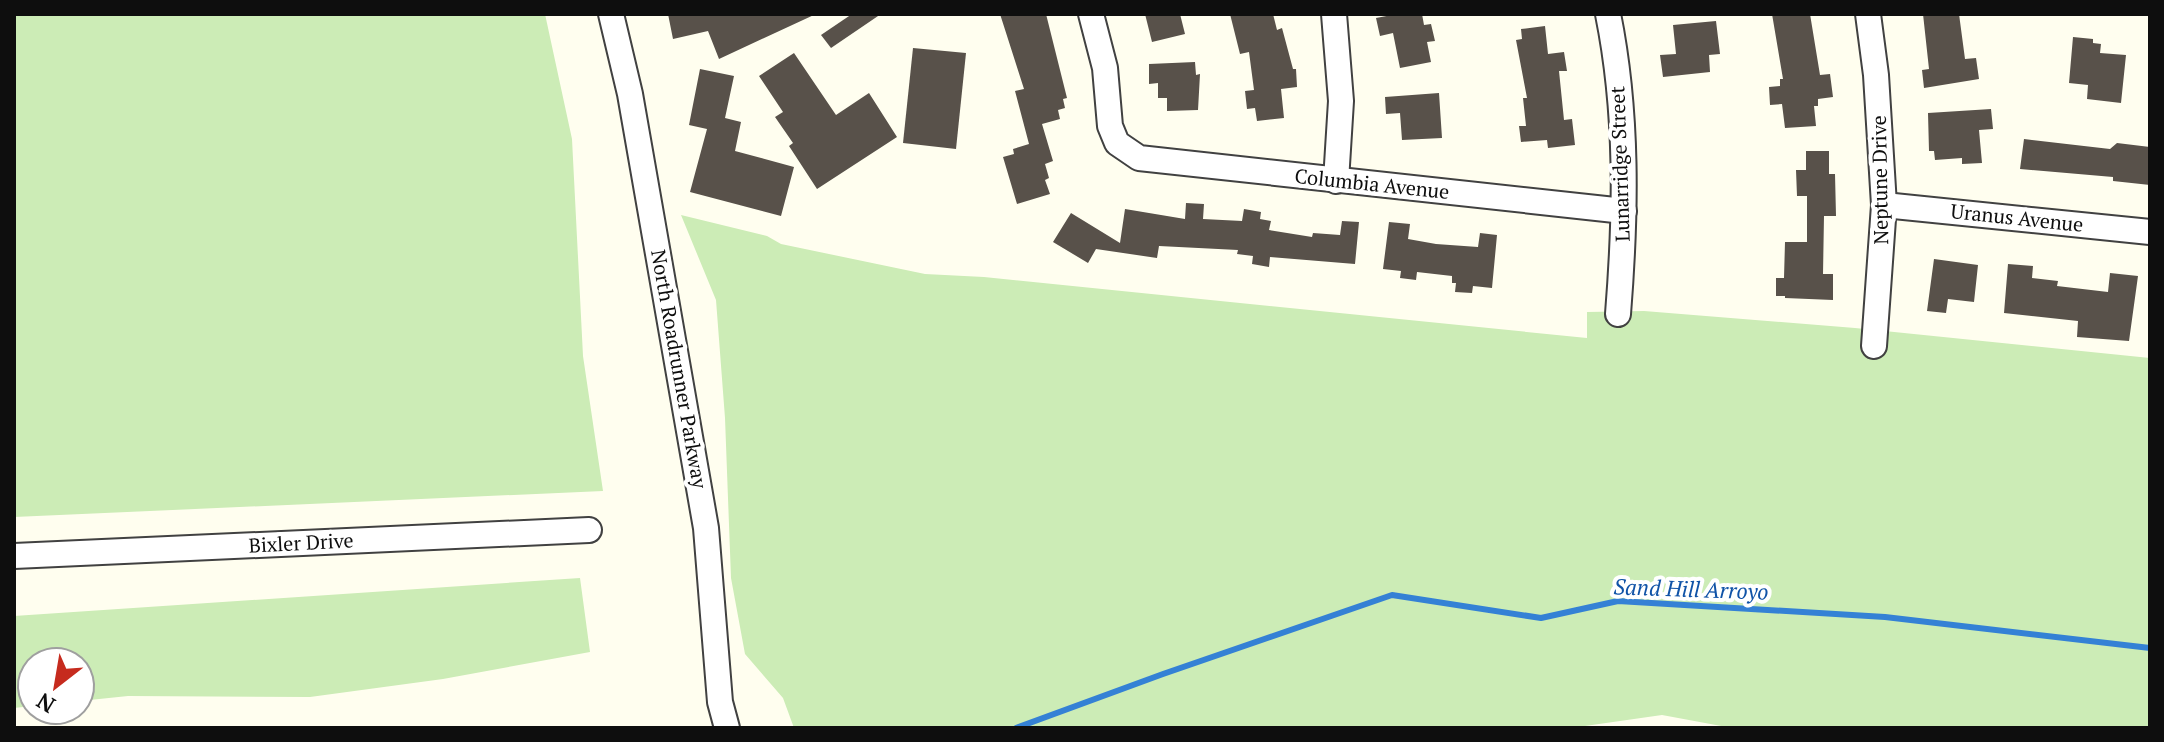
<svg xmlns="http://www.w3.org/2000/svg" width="2164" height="742" font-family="'PT Serif',serif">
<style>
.grass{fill:#ccecb6}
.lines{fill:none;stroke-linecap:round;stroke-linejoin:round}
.stream{stroke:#3481d5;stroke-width:6}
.building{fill:#58514a}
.minor-casing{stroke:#414141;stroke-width:28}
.minor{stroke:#fff;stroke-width:24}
.labels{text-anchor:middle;stroke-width:8;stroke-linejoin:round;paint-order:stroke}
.street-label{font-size:20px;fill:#0e0e0e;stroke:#fff}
.water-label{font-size:22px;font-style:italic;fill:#1053a7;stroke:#fff}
</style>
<rect width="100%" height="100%" fill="#fffeef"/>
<!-- grass -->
<g class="grass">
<polygon points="14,14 545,14 572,139 583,356 603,491 14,517"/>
<polygon points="681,215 767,236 781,244 925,274 984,277 1587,338 1587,312 1644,311 1855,328 2150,358 2150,728 1732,728 1662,715 1571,728 794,728 783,698 745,654 731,578 725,418 716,300"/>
<polygon points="580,578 590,652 443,679 310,697 128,696 80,701 80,662 32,662 32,706 14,708 14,616"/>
</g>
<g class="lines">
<!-- stream -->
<polyline class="stream" points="1016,728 1163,674 1392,595 1541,618 1618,601 1885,617 2150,648"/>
</g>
<!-- building -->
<g class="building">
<polygon points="668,14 816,14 719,59 708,31 673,39"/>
<polygon points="852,14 881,14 831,48 821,35"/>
<polygon points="1000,14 1046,14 1067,98 1063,99 1065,108 1058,110 1060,119 1042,124 1053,161 1045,164 1049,178 1045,180 1050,194 1017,204 1003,157 1014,154 1013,149 1029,144 1015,91 1024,89"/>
<polygon points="1145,14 1180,14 1185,34 1152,42"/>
<polygon points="1230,14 1273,14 1277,30 1282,28 1293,69 1296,69 1297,87 1281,89 1284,118 1257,121 1255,108 1247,109 1245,91 1254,90 1249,52 1240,54"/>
<polygon points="1397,14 1422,14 1424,25 1431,24 1435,41 1427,42 1431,62 1400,68 1393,33 1380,36 1376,18"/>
<polygon points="1772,14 1810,14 1820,75 1830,74 1833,97 1818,99 1818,106 1814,106 1816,126 1785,128 1782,104 1770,105 1769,87 1780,86 1780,79 1783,79"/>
<polygon points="1923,14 1959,14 1965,59 1976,58 1979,79 1924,88 1922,70 1929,69"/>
<polygon points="1716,21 1720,54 1709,55 1710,72 1663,77 1660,55 1676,54 1673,25"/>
<polygon points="1545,26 1548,54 1564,52 1567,71 1559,71 1564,120 1572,119 1575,145 1548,148 1547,140 1521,142 1519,126 1526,126 1523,98 1527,98 1516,40 1522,39 1521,29"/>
<polygon points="2073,37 2093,39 2093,43 2101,44 2100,53 2126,55 2121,103 2087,99 2088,85 2069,83"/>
<polygon points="913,48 966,53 956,149 903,143"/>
<polygon points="794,53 836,115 869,93 897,137 817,189 789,146 793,143 775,117 783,112 759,76"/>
<polygon points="1195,62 1196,75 1200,74 1198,110 1167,111 1167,98 1158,98 1158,83 1149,84 1149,64"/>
<polygon points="700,69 734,76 725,118 741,122 735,151 794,167 781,216 690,192 707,129 689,125"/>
<polygon points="1439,93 1442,138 1402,140 1400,113 1386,114 1385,97"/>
<polygon points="1991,109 1993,129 1979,130 1982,163 1962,164 1962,158 1935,160 1934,151 1929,151 1928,113"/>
<polygon points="2024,139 2110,149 2117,143 2150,147 2150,185 2113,181 2113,177 2020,169"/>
<polygon points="1806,151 1829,151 1829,174 1835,174 1836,216 1824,216 1823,274 1833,274 1833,300 1785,298 1785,296 1776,296 1776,278 1784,278 1785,242 1807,242 1807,196 1797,196 1796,170 1806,170"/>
<polygon points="1186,203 1204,204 1203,219 1242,221 1244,209 1261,212 1260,219 1271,221 1269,230 1312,237 1313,233 1340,235 1342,221 1359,222 1355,264 1270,257 1269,267 1252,264 1253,256 1237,254 1238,250 1159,246 1157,258 1096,249 1088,263 1053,242 1071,213 1120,243 1125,209 1185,219"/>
<polygon points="1389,222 1410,224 1408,239 1436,244 1478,247 1480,233 1497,235 1492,288 1473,286 1472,293 1455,292 1456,283 1452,283 1452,276 1417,272 1416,280 1400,278 1401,271 1383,269"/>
<polygon points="1934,259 1978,265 1974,302 1948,299 1946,313 1927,311"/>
<polygon points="2008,264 2033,266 2032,278 2058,281 2057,286 2108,292 2110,273 2138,276 2129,341 2077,337 2078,321 2004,313"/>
</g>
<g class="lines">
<!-- minor casing -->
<g class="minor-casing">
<g id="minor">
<polyline points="611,14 630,94 706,528 720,702 727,728"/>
<polyline points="1091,14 1105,68 1110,126 1117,143 1139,158 1624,211"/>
<polyline points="1334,14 1341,101 1336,181"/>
<path d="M1608 14C1628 113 1626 214 1618 314"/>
<polyline points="1868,14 1876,75 1884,205 1874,346"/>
<polyline points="1884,205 2150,232"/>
<polyline points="14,556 589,530"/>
</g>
</g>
<!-- minor -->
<use href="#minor" class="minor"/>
</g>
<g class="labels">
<!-- street labels -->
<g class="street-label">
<text transform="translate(1620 164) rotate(-92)" y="7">Lunarridge Street</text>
<text transform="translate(1880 180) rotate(-91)" y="7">Neptune Drive</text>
<text transform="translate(1372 184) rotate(6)" y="7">Columbia Avenue</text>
<text transform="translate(2017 218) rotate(6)" y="7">Uranus Avenue</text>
<text transform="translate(679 369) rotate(80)" y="7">North Roadrunner Parkway</text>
<text transform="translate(301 543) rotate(-3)" y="7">Bixler Drive</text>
</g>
<!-- water labels -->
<g class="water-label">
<text transform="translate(1691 589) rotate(2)" y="8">Sand Hill Arroyo</text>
</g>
</g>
<!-- border -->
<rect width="2164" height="742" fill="none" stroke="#0e0e0e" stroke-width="32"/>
<!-- north arrow -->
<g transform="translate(56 686) rotate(211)"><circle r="38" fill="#ffffff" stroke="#9f9f9f" stroke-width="2"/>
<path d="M0-6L14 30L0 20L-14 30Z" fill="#c62b1e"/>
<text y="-12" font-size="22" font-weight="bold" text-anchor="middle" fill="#0e0e0e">N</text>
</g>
</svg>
